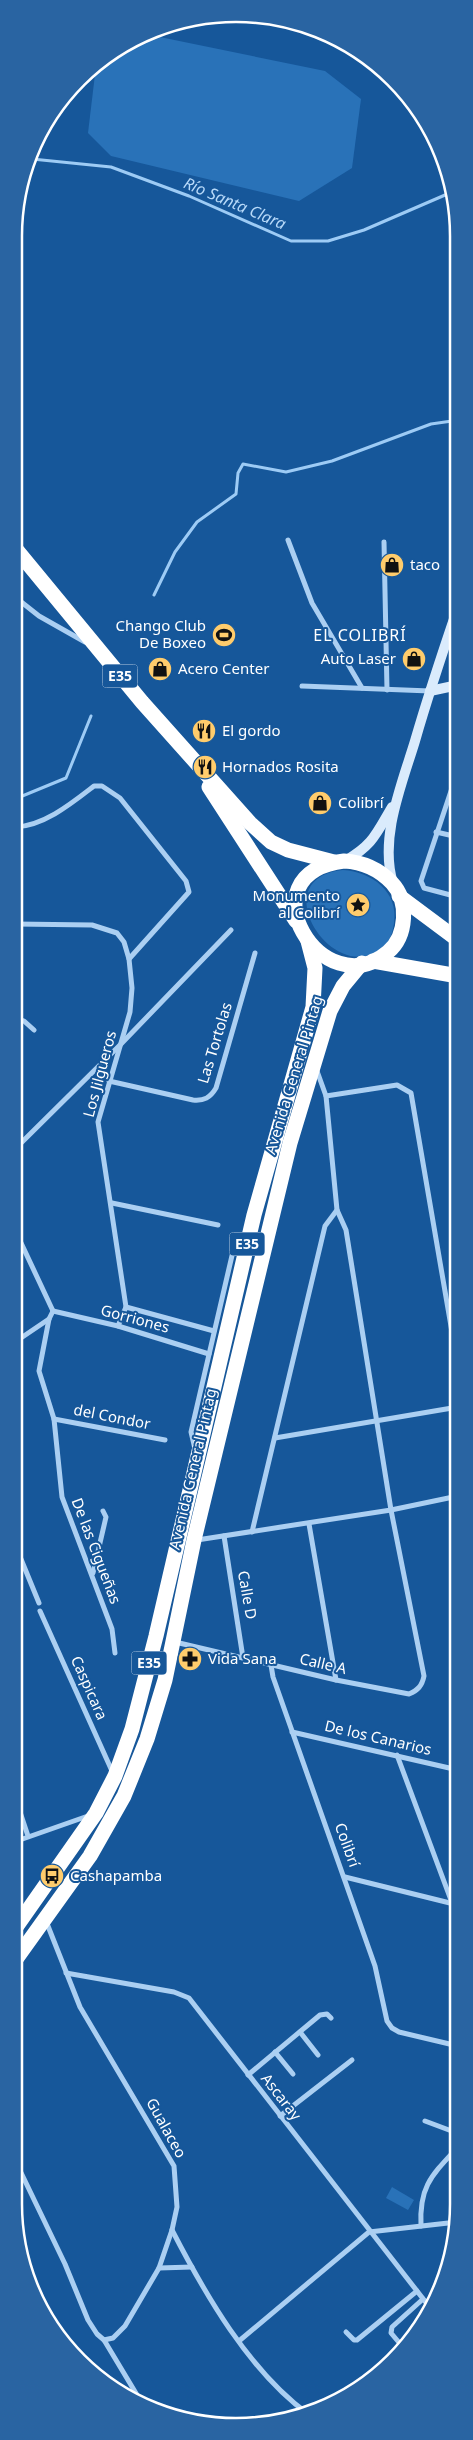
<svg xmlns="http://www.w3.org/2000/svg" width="473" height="2440" font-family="'Noto Sans',sans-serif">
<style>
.green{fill:#2972b8}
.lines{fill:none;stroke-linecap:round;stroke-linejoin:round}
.stream{stroke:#9dcbf5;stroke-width:3}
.street{stroke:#abcff2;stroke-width:5}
.secondary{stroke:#daebfc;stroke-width:10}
.highway{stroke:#fff;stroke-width:15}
.labels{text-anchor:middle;stroke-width:4;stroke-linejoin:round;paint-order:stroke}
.shield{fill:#16579a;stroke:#b9cde1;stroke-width:1}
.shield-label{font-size:14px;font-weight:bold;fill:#fff}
.poi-label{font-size:15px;fill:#fff;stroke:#16579a;text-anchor:start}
.street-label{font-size:15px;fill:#fff;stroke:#16579a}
.water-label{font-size:16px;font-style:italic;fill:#b7d9f9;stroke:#16579a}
.neighbourhood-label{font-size:16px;letter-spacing:1px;fill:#fff;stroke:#16579a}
.rim{fill:none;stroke:#fff;stroke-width:2.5}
</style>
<rect width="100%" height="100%" fill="#16579a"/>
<!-- green -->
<g class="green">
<polygon points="150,35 325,71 361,99 352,168 299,201 111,156 88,133 96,66"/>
<path d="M343 870C372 872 399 892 394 923 393 930 391 939 386 944 338 995 260 878 343 870Z"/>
<polygon points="392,2187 414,2200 408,2210 386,2198"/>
</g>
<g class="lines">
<!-- stream -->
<g class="stream">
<polyline points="32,159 111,167 189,196 291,241 328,241 364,230 452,192"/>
<polyline points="154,595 175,552 197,522 236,494 238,473 243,464 286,472 332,461 431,424 459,420"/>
<polyline points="15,799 66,778 91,716"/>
</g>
<!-- street -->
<g class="street">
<polyline points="288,540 312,603 362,688"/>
<polyline points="384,542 387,690"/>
<polyline points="15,597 39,616 85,642"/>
<polyline points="456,685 458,674"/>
<polyline points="302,686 430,691"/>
<path d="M15 827C44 826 72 803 94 786H102L120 798 186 881 189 892 129 959"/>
<polyline points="436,832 458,837"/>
<polyline points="458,897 424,888 421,881 458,770"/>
<polyline points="15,924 92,925 117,933 124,942 129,959 132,988 130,1012 98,1122 126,1307 118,1326"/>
<polyline points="15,1018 24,1021 34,1030"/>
<path d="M109 1081 193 1100C204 1101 210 1098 216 1088L255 953"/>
<polyline points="326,1096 397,1085 411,1093 458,1367"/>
<polyline points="15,1149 121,1044 231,930"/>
<polyline points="112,1203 218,1225"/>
<polyline points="15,1230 53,1311"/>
<polyline points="126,1307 214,1331"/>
<polyline points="53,1311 49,1319 39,1371 54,1419 62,1497 112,1629 115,1653"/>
<polyline points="53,1311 118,1326 209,1354"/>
<polyline points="15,1342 49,1319"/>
<polyline points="54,1419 165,1440"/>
<polyline points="275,1438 458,1407"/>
<polyline points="195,1449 191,1432 234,1247 245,1234"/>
<polyline points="309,1524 336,1680"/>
<polyline points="252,1532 325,1226 337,1210"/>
<polyline points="224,1536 243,1658"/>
<polyline points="197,1540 391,1510 458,1496"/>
<polyline points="14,1542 39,1603"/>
<polyline points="93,1573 106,1517 103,1511"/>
<polyline points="40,1611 112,1771"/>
<path d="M175 1642 336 1680 409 1694C418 1690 422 1686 424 1676L391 1510 346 1230 337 1210 326 1096 317 1071"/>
<polyline points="271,1665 273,1677 375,1966 387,2021 392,2028 399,2032 458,2046"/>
<polyline points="292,1732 458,1770"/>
<polyline points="397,1755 458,1919"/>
<polyline points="15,1797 28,1836"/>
<polyline points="14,1842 88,1816"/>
<polyline points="345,1877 458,1905"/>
<polyline points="66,1973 174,1992 189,1998 431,2309"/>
<polyline points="300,2032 318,2055"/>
<polyline points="275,2052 293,2074"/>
<polyline points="248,2075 320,2015 327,2014 331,2018"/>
<polyline points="280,2116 352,2060"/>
<polyline points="425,2121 457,2133"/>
<polyline points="14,2158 65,2264 88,2320 97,2334 104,2340 113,2338 125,2326 159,2268 172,2230 177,2207 174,2166 80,2007 46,1921"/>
<path d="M421 2226C419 2187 431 2176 457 2148"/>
<path d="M172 2230C205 2294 249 2371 308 2414"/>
<polyline points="159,2268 192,2267"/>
<polyline points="346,2332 354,2340 357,2340 417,2291"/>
<polyline points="104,2340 143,2405"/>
<polyline points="239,2341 369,2232 457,2222"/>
<polyline points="402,2346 391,2333 392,2327 423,2299"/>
</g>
<!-- secondary -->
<g class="secondary">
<polyline points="430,691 458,685"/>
<path d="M345 861C373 845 376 834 392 807"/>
<path d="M393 883C379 838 402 784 415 741 428 696 443 651 458 607"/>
</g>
<!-- highway -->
<g class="highway">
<polyline points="15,548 142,702 250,823 271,842 288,850 334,862"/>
<polyline points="209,787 296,921"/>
<path d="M344 861C362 862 379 869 392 883 409 901 407 936 388 952 323 1008 241 874 344 861Z"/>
<polyline points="399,896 458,940"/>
<polyline points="373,961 458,976"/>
<polyline points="14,1930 96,1813 115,1776 132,1729 156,1636 254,1215 313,1007 315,968 308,941"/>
<polyline points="14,1962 90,1856 124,1796 147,1739 165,1680 194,1540 290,1143 330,1011 343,986 362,963"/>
</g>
</g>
<!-- icons -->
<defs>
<g id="shop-disc" transform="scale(1.25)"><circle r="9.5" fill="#ffcc6c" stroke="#16579a"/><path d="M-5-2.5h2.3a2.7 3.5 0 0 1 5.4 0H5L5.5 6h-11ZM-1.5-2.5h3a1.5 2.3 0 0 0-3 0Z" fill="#111"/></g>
<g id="stadium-disc" transform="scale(1.25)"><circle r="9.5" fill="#ffcc6c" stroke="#16579a"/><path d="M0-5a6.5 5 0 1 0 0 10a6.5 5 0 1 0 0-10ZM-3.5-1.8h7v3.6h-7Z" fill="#111"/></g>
<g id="restaurant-disc" transform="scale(1.25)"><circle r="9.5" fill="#ffcc6c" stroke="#16579a"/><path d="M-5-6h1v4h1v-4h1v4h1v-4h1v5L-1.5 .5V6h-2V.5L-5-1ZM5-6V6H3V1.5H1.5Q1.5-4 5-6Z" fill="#111"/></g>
<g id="sight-disc" transform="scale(1.25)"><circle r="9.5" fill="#ffcc6c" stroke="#16579a"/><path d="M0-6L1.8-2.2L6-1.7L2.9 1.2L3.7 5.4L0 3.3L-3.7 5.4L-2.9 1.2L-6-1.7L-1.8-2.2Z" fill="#111"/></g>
<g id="pharmacy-disc" transform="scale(1.25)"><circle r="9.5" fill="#ffcc6c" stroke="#16579a"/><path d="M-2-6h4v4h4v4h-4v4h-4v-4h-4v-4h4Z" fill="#111"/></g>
<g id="bus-disc" transform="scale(1.25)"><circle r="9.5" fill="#ffcc6c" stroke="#16579a"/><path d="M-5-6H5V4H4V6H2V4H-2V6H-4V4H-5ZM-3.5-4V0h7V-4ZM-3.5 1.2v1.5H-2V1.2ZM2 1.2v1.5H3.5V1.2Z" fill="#111"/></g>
</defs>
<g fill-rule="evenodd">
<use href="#shop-disc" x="392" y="565"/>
<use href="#stadium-disc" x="224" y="635"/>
<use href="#shop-disc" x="414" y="659"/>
<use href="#shop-disc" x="160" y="669"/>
<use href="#restaurant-disc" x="204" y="731"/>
<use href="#restaurant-disc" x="205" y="767"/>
<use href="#shop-disc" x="320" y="803"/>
<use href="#sight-disc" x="358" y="905"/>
<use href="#pharmacy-disc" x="190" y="1659"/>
<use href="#bus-disc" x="52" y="1876"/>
</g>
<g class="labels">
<!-- shield labels -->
<g class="shield">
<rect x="102.5" y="664.5" width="35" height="23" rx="4"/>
<rect x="229.5" y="1232.5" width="35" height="23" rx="4"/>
<rect x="131.5" y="1651.5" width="35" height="23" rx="4"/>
</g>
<g class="shield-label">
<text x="120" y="681">E35</text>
<text x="247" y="1249">E35</text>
<text x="149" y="1668">E35</text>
</g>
<!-- poi labels -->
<g class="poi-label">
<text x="410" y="570">taco</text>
<text x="206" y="631" text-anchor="end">Chango Club<tspan x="206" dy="17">De Boxeo</tspan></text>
<text x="396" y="664" text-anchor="end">Auto Laser</text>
<text x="178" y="674">Acero Center</text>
<text x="222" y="736">El gordo</text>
<text x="222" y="772">Hornados Rosita</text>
<text x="338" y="808">Colibrí</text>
<text x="340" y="901" text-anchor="end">Monumento<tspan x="340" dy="17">al Colibrí</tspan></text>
<text x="208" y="1664">Vida Sana</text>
<text x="70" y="1881">Cashapamba</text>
</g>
<!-- street labels -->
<g class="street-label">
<text transform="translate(215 1043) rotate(-73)" y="5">Las Tortolas</text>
<text transform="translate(100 1074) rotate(-75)" y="5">Los Jilgueros</text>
<text transform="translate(294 1075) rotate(-73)" y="5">Avenida General Pintag</text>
<text transform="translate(135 1319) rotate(15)" y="5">Gorriones</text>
<text transform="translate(112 1417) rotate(11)" y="5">del Condor</text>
<text transform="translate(193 1469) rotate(-77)" y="5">Avenida General Pintag</text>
<text transform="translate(96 1551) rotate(69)" y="5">De las Cigueñas</text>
<text transform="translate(247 1595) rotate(80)" y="5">Calle D</text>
<text transform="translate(323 1664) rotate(13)" y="5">Calle A</text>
<text transform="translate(89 1688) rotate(66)" y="5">Caspicara</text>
<text transform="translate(378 1738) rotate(13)" y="5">De los Canarios</text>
<text transform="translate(347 1845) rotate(70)" y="5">Colibrí</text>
<text transform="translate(281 2097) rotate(52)" y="5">Ascaray</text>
<text transform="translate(166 2128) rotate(61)" y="5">Gualaceo</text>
</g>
<!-- water labels -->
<g class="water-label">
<text transform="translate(235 203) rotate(23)" y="6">Río Santa Clara</text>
</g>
<!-- neighbourhood labels -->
<g class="neighbourhood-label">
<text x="360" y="641">EL COLIBRÍ</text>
</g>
</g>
<!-- crop -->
<path d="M0 0H473V2440H0ZM236 22H236A214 214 0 0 1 450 236V2204A214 214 0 0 1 236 2418H236A214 214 0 0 1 22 2204V236A214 214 0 0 1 236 22Z" fill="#2964a2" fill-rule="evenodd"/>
<path class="rim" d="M236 22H236A214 214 0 0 1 450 236V2204A214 214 0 0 1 236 2418H236A214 214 0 0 1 22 2204V236A214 214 0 0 1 236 22Z"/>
</svg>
